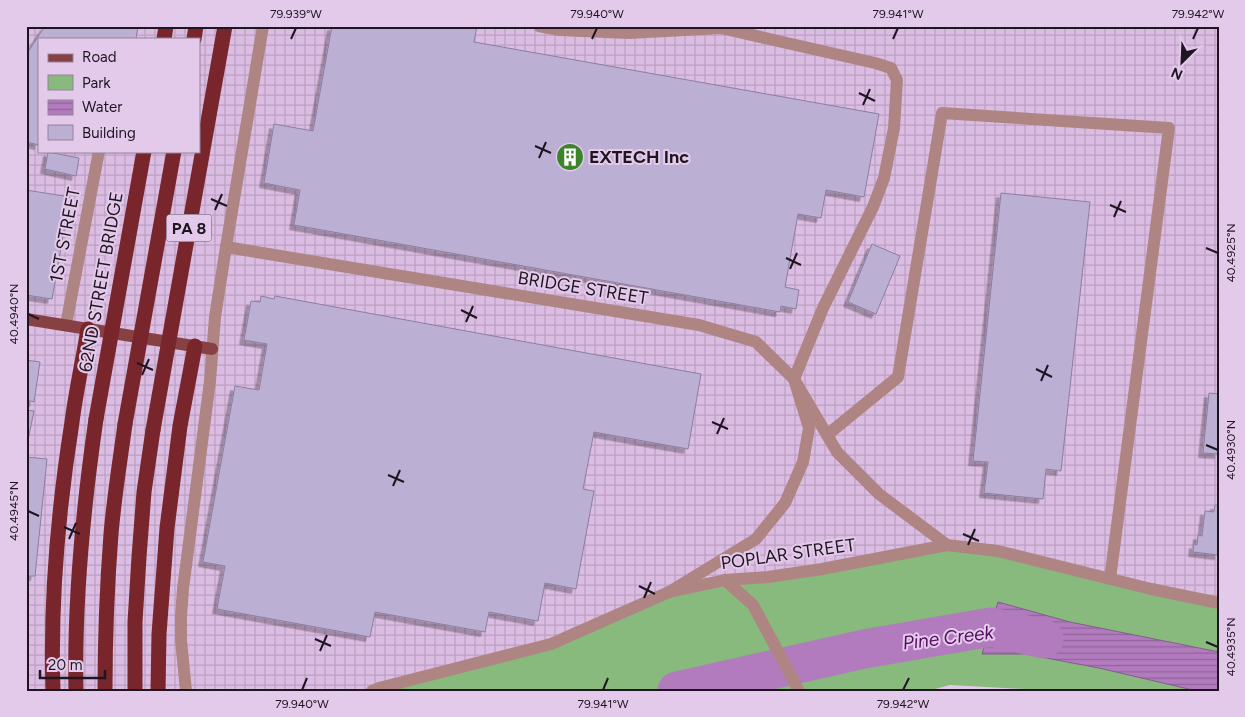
<svg xmlns="http://www.w3.org/2000/svg" width="1245" height="717" font-family="Figtree,sans-serif">
<style>
.industrial{fill:url(#industrial-grid);fill-rule:evenodd}
.green{fill:#88b97d}
.water{fill:url(#water-rules);stroke:#865c8f}
.lines{fill:none;stroke-linecap:round;stroke-linejoin:round}
.river{stroke:#b27bbe;stroke-width:39}
.building{fill:#bbafd4;stroke:#8b7fa2;filter:url(#shadow)}
.minor{stroke:#af8584;stroke-width:12}
.major{stroke:#884143;stroke-width:12}
.highway{stroke:#78262c;stroke-width:15}
.highway-bridge{stroke:#78262c;stroke-width:15}
.ticks{fill:none;stroke:#1e1521;stroke-width:2}
.labels{text-anchor:middle;stroke-width:4;stroke-linejoin:round;paint-order:stroke}
.shield{fill:#e4caea;stroke:#594b5d;stroke-width:1}
.shield-label{font-size:16px;font-weight:bold;fill:#1e1521}
.poi-label{font-size:18px;font-weight:bold;fill:#1e1521;stroke:#e4caea;text-anchor:start}
.street-label{font-size:18px;fill:#1e1521;stroke:#e4caea}
.water-label{font-size:19px;font-style:italic;fill:#540c61;stroke:#e4caea}
.neatline{fill:none;stroke:#1e1521;stroke-width:2}
.ticks-label{font-size:12px;text-anchor:middle;fill:#1e1521}
</style>
<defs>
<pattern id="industrial-grid" width="8" height="8" patternUnits="userSpaceOnUse" patternTransform="scale(1.25)"><rect width="8" height="8" fill="#dbbce2"/><path d="M0 4h8M4 0v8" fill="none" stroke="#bca1c2"/></pattern>
<pattern id="water-rules" width="6" height="5" patternUnits="userSpaceOnUse" patternTransform="scale(1.25)"><rect width="6" height="5" fill="#b27bbe"/><path d="M0 2.5h6" fill="none" stroke="#90649a"/></pattern>
<filter id="shadow"><feDropShadow dx="-4.5" dy="4.5" stdDeviation="0" flood-color="#0004"/></filter>
</defs>
<rect width="100%" height="100%" fill="#e4caea"/>
<!-- industrial -->
<path class="industrial" d="M26 26H1219V611L481 691H26ZM39 39H199V151H39Z"/>
<!-- green -->
<polygon class="green" points="947,545 1219,603 1219,691 1061,691 950,685 928,691 372,691 551,644 669,592"/>
<!-- water -->
<polygon class="water" points="998,602 1070,622 1219,652 1219,691 1197,691 1099,668 1025,654 982,654"/>
<g class="lines">
<!-- river -->
<polyline class="river" points="677,691 864,649 991,627 1044,639"/>
</g>
<!-- building -->
<g class="building">
<polygon points="45,26 138,26 136,39 39,39 39,145 26,142 26,55"/>
<polygon points="332,26 477,26 474,42 879,114 864,197 826,190 821,218 798,214 785,287 799,290 796,309 781,306 780,312 294,225 300,190 264,183 274,124 313,131"/>
<polygon points="48,152 79,158 76,176 45,169"/>
<polygon points="26,190 70,197 52,299 26,295"/>
<polygon points="1001,193 1090,202 1061,471 1046,469 1043,499 984,493 988,462 973,461"/>
<polygon points="872,244 900,256 876,314 848,302"/>
<polygon points="261,296 274,299 275,296 701,374 688,449 594,432 583,489 594,491 576,589 545,583 538,621 489,612 485,632 375,612 370,637 217,609 225,566 203,562 235,386 259,390 267,344 244,340 251,301 260,302"/>
<polygon points="26,360 40,362 34,402 26,400"/>
<polygon points="1209,393 1219,394 1219,454 1203,453"/>
<polygon points="26,410 34,411 27,445 26,445"/>
<polygon points="26,457 47,459 35,576 26,576"/>
<polygon points="1215,505 1219,505 1219,555 1193,552 1194,544 1197,545 1198,535 1202,536 1205,511 1214,512"/>
</g>
<g class="lines">
<!-- minor -->
<g class="minor">
<polyline points="539,26 559,30 629,33 721,28 875,63 891,68 897,80 894,128 884,178 873,207 823,308 794,379 809,428 803,462 785,503 756,539 669,592"/>
<polyline points="226,247 263,26"/>
<polyline points="66,325 99,151"/>
<polyline points="827,435 898,377 942,113 1169,128 1110,579"/>
<polyline points="725,580 753,605 799,691"/>
<polyline points="186,691 181,640 181,616 183,589 210,381 215,317 226,247 699,325 756,342 794,379 837,452 879,494 947,545"/>
<polyline points="372,691 379,688 551,644 669,592 725,580 768,577 822,569 947,545 998,551 1151,589 1219,603"/>
</g>
<!-- major -->
<polyline class="major" points="26,319 212,349"/>
<!-- highway -->
<g class="highway">
<polyline points="164,39 166,26"/>
<polyline points="194,39 196,26"/>
<path d="M53 691C50 601 58 511 72 422 76 391 83 360 88 329"/>
<path d="M76 691C74 600 83 509 96 419"/>
<path d="M105 691C105 639 107 586 111 534 114 498 120 461 125 424"/>
<polyline points="135,691 135,622 139,557 144,492 153,430"/>
<polyline points="158,691 159,634 167,528 180,426 195,346"/>
</g>
<!-- highway-bridge -->
<g class="highway-bridge">
<polyline points="96,419 144,151"/>
<polyline points="125,424 174,151"/>
<polyline points="153,430 225,26"/>
</g>
</g>
<!-- ticks -->
<path class="ticks" d="M291 39 296 28M592 39 597 28M893 39 898 28M1193 39 1198 28M859 93 875 101M863 105 870 89M535 146 551 153M539 158 546 142M211 199 227 206M1110 205 1126 212M215 210 222 194M1114 217 1121 201M1206 248 1218 253M786 258 801 265M790 269 797 253M461 310 477 318M28 314 39 319M466 322 473 306M137 363 153 370M1036 369 1052 377M142 375 149 359M1041 381 1048 365M712 422 728 429M717 434 724 418M1206 445 1218 450M388 475 404 482M393 486 400 470M28 511 39 516M64 527 80 534M963 534 979 541M69 539 76 523M968 545 975 529M639 586 655 594M644 598 651 582M315 639 331 646M1206 642 1218 647M320 651 327 635M302 690 307 678M603 690 608 678M903 690 909 678"/>
<!-- icons -->
<defs>
<g id="building-disc" transform="scale(1.4375)"><circle r="9.5" fill="#3b842b" stroke="#e4caea"/><path d="M-4-6H4V6H1V3H-1V6H-4ZM-2.5-4.3h1.7v1.8h-1.7ZM.8-4.3h1.7v1.8H.8ZM-2.5-1h1.7V.8h-1.7ZM.8-1h1.7V.8H.8Z" fill="#fff"/></g>
</defs>
<g fill-rule="evenodd">
<use href="#building-disc" x="570" y="157"/>
</g>
<g class="labels">
<!-- shield labels -->
<rect class="shield" x="166.5" y="214.5" width="45" height="27" rx="4"/>
<g class="shield-label">
<text x="189" y="234">PA 8</text>
</g>
<!-- poi labels -->
<g class="poi-label">
<text x="589" y="163">EXTECH Inc</text>
</g>
<!-- street labels -->
<g class="street-label">
<text transform="translate(65 235) rotate(-79)" y="6">1ST STREET</text>
<text transform="translate(101 282) rotate(-80)" y="6">62ND STREET BRIDGE</text>
<text transform="translate(583 288) rotate(9)" y="6">BRIDGE STREET</text>
<text transform="translate(788 554) rotate(-8)" y="6">POPLAR STREET</text>
</g>
<!-- water labels -->
<g class="water-label">
<text transform="translate(948 637) rotate(-7)" y="7">Pine Creek</text>
</g>
</g>
<!-- border -->
<rect width="1245" height="717" fill="none" stroke="#e4caea" stroke-width="55"/>
<!-- legend -->
<rect x="38" y="38" width="162" height="115" fill="#e4caea" stroke="#95829a"/>
<rect x="48" y="54" width="25" height="8" fill="#884143" stroke="#95829a"/>
<text x="82" y="62" font-size="15" fill="#1e1521">Road</text>
<rect x="48" y="75" width="25" height="15" fill="#88b97d" stroke="#95829a"/>
<text x="82" y="88" font-size="15" fill="#1e1521">Park</text>
<rect x="48" y="100" width="25" height="15" fill="url(#water-rules)" stroke="#95829a"/>
<text x="82" y="112" font-size="15" fill="#1e1521">Water</text>
<rect x="48" y="125" width="25" height="15" fill="#bbafd4" stroke="#95829a"/>
<text x="82" y="138" font-size="15" fill="#1e1521">Building</text>
<!-- north arrow -->
<g transform="translate(1182 62) rotate(204)" stroke="#e4caea" stroke-width="4" paint-order="stroke">
<path d="M0-4L9 19L0 12L-9 19Z" fill="#1e1521"/>
<text y="-8" font-size="14" font-weight="bold" text-anchor="middle" fill="#1e1521">N</text>
</g>
<!-- scale -->
<path d="M40 670v8h65v-8" fill="none" stroke="#1e1521" stroke-width="2.5"/>
<text x="48" y="670" font-size="15" fill="#1e1521" stroke="#e4caea" stroke-width="4" paint-order="stroke">20 m</text>
<rect x="28" y="28" width="1190" height="662" class="neatline"/>
<g class="ticks-label">
<text x="296" y="18">79.939°W</text>
<text x="597" y="18">79.940°W</text>
<text x="898" y="18">79.941°W</text>
<text x="1198" y="18">79.942°W</text>
<text transform="translate(1231 253) rotate(-90)" y="4">40.4925°N</text>
<text transform="translate(14 314) rotate(-90)" y="4">40.4940°N</text>
<text transform="translate(1231 450) rotate(-90)" y="4">40.4930°N</text>
<text transform="translate(14 511) rotate(-90)" y="4">40.4945°N</text>
<text transform="translate(1231 647) rotate(-90)" y="4">40.4935°N</text>
<text x="302" y="708">79.940°W</text>
<text x="603" y="708">79.941°W</text>
<text x="903" y="708">79.942°W</text>
</g>
</svg>
